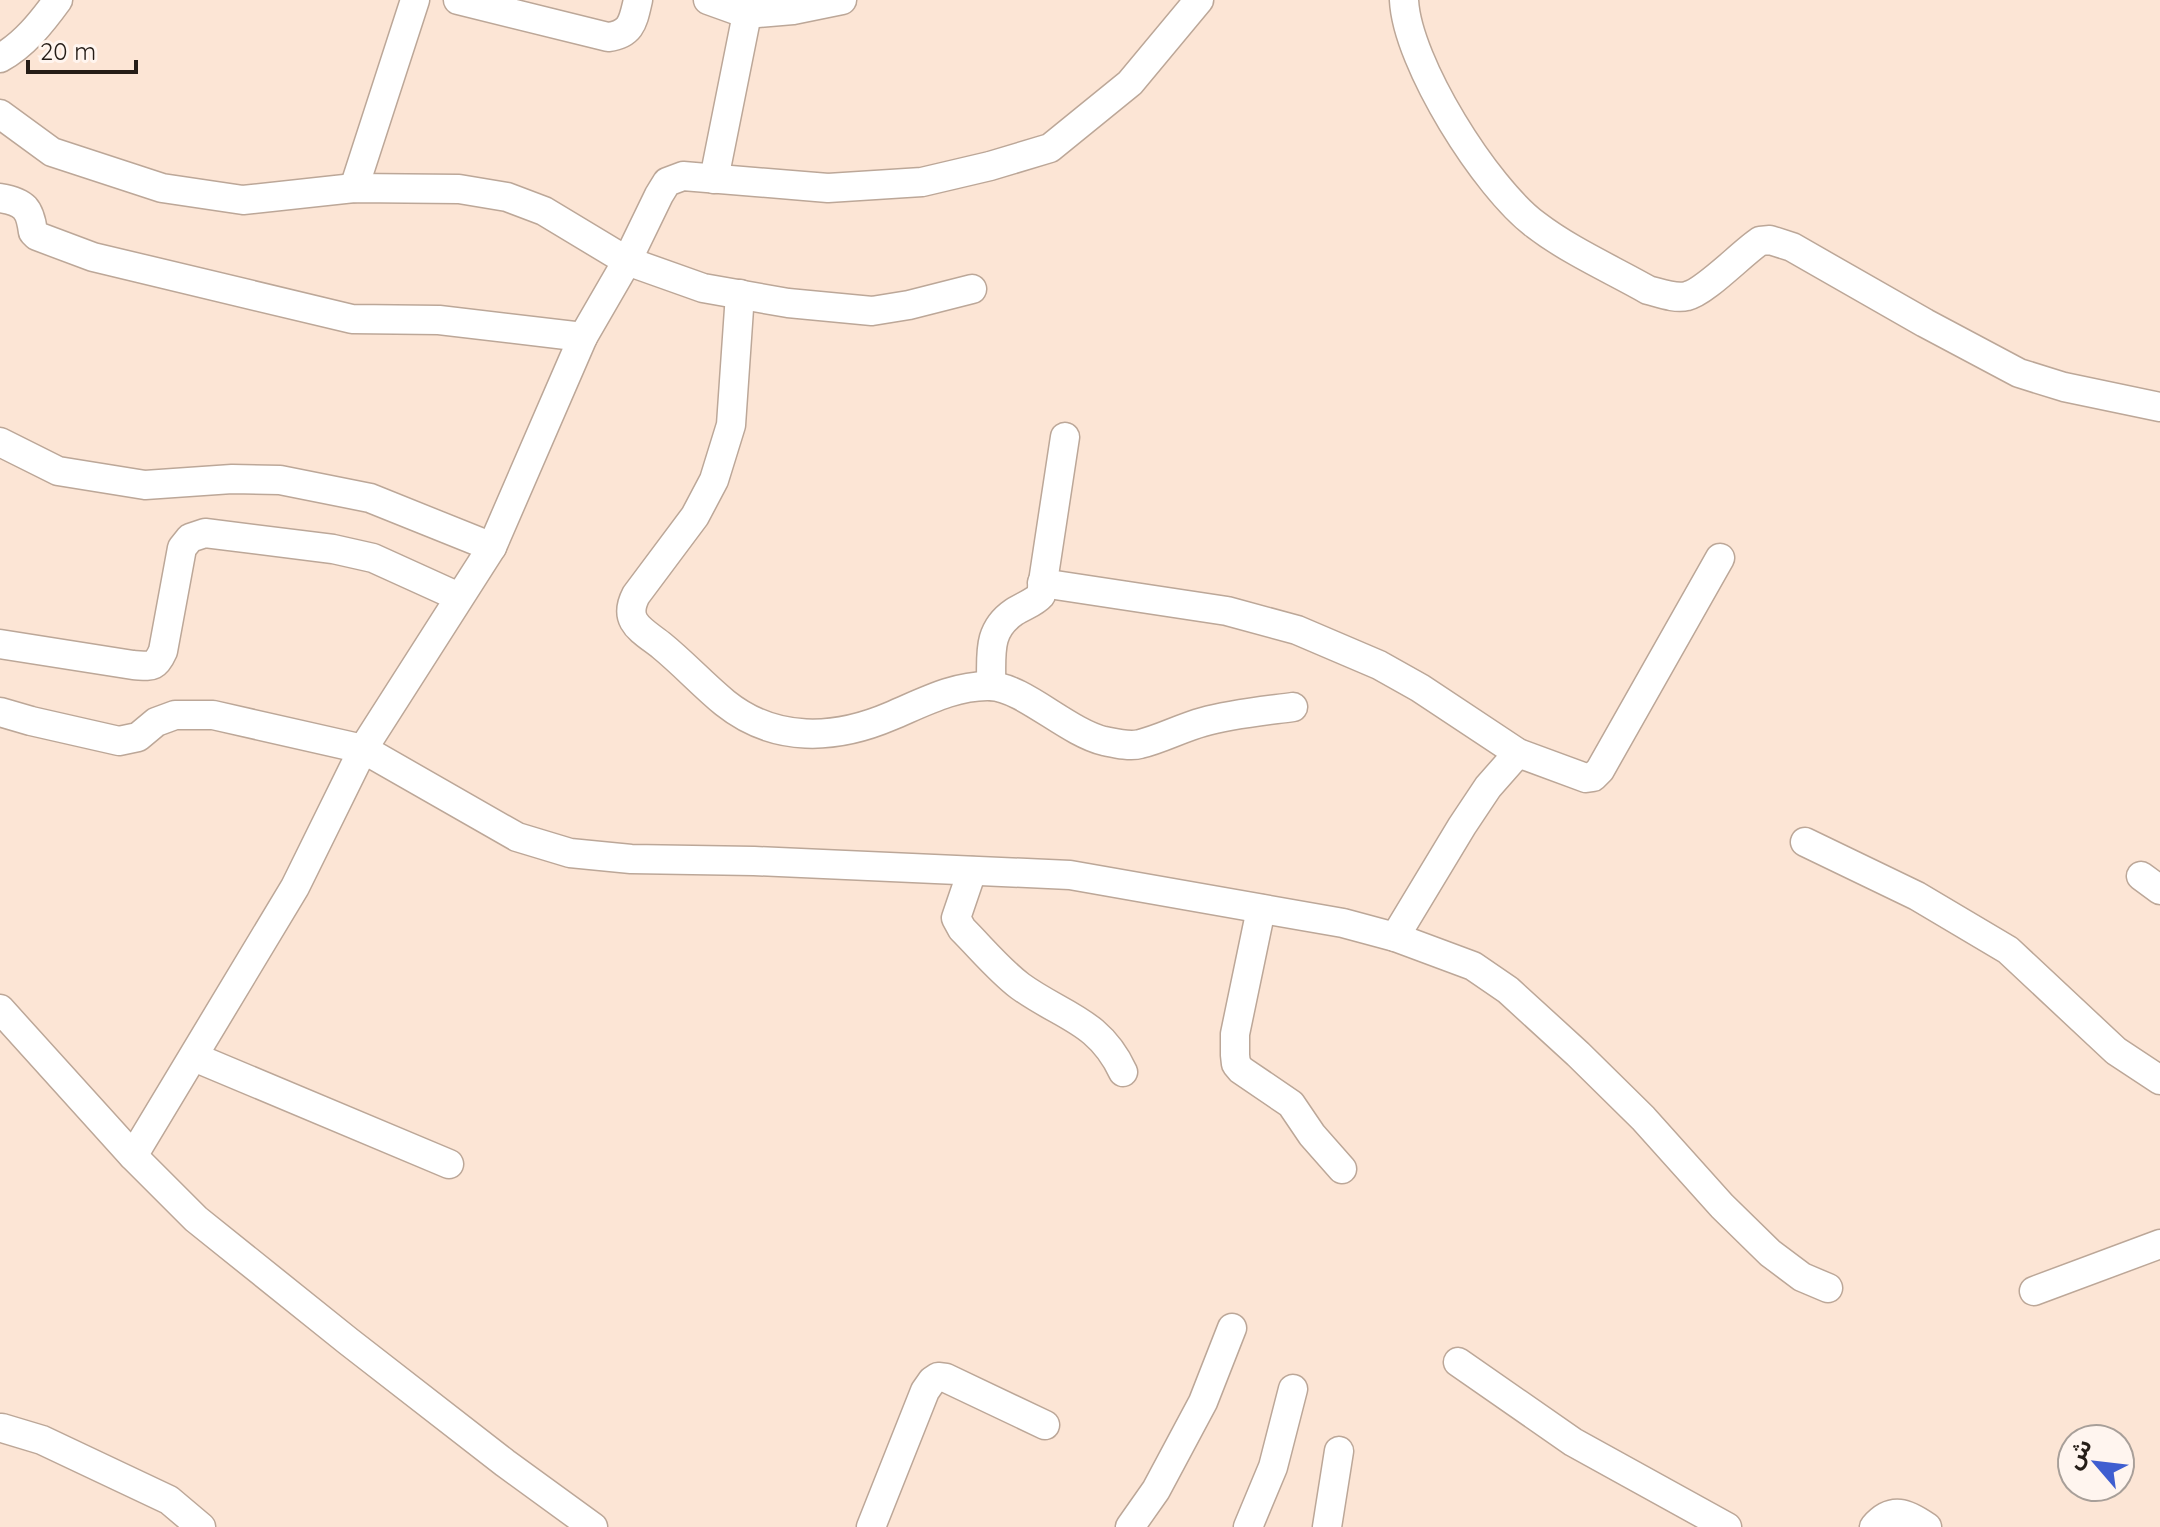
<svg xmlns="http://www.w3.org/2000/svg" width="2160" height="1527" font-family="Quicksand,'Noto Sans Arabic',sans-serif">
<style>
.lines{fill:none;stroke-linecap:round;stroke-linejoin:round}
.street-casing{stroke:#bca798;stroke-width:31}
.street{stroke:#fff;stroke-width:28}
</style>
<rect width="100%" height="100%" fill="#fce5d5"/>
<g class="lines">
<!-- street casing -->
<g class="street-casing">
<g id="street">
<path d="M458 0 608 37C632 34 633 21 638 0"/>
<polyline points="708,0 747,14 793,10 842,0"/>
<path d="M1404 0C1407 63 1486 188 1536 225 1570 251 1611 269 1648 290 1660 293 1675 299 1687 296 1705 292 1742 253 1760 241L1770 240 1792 247 1925 323 2019 373 2064 387 2160 407"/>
<path d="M0 58C24 45 42 22 58 0"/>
<polyline points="0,114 52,152 162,188 243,200 354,188 459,189 507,197 544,211 627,261 703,288 788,303 872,311 909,305 972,289"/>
<polyline points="714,179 747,14"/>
<polyline points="354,188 415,0"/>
<path d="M0 198C25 202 30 209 33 232L37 236 93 257 352 319 439 320 583 337"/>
<path d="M740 294 731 425 714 480 695 516 636 595C622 622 642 630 662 646 684 664 703 685 725 703 775 743 835 740 891 716 922 703 955 685 990 686 1023 687 1067 732 1104 741 1114 743 1130 747 1140 744 1161 739 1181 728 1203 722 1231 714 1263 711 1293 707"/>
<polyline points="0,442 58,471 145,485 232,479 280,480 370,498 492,547"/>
<polyline points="1042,583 1227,611 1297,630 1379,665 1420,688 1518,753 1586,778 1593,777 1600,770 1720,558"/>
<path d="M0 644 133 665C151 666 155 669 163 651L182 548 190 538 205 533 333 549 373 558 459 597"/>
<path d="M991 686C992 656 986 631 1014 612 1023 606 1034 603 1041 595L1065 437"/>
<polyline points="0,712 31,721 119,741 138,737 156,722 175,715 213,715 363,749 517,837 570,853 631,859 754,861 1070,875 1343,923 1395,937 1473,966 1508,990 1578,1054 1643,1118 1722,1206 1770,1253 1802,1277 1828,1288"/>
<polyline points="1805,842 1917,896 2008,950 2116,1051 2160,1080"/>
<path d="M972 871 956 918 962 929C981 948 999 970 1020 986 1061 1016 1099 1020 1123 1072"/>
<polyline points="2141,876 2160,890"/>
<polyline points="1261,909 1235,1034 1235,1055 1236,1064 1241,1070 1291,1104 1312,1135 1342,1169"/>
<polyline points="1395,937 1462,826 1488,787 1518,753"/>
<polyline points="0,1009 133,1156 196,1219 348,1341 505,1463 593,1527"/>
<polyline points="194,1057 449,1164"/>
<polyline points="133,1156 295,887 363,749 492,547 583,337 627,261 659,195 667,182 683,176 828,188 922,182 990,166 1050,148 1130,83 1199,0"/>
<polyline points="2034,1291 2160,1244"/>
<polyline points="1458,1362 1573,1442 1727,1527"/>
<polyline points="2,1428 42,1440 169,1500 201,1527"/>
<polyline points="871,1527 925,1391 932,1381 938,1377 946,1378 1045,1425"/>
<polyline points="1130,1527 1156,1490 1203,1402 1232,1328"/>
<polyline points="1248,1527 1273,1467 1293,1389"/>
<polyline points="1327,1527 1339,1451"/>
<path d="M1874 1527C1892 1506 1907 1513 1927 1527"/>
</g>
</g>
<!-- street -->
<use href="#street" class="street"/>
</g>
<!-- north arrow -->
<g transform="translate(2096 1463) rotate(298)"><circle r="38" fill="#fff5ef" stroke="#a89f99" stroke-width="2"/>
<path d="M0-6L14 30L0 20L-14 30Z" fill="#3f5ed0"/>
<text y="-12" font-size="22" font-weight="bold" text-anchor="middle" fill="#251d17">ش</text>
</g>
<!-- scale -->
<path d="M28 60v12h108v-12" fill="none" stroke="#251d17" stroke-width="4"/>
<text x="40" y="60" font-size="24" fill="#251d17" stroke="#fff5ef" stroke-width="6" paint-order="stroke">20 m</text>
</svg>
